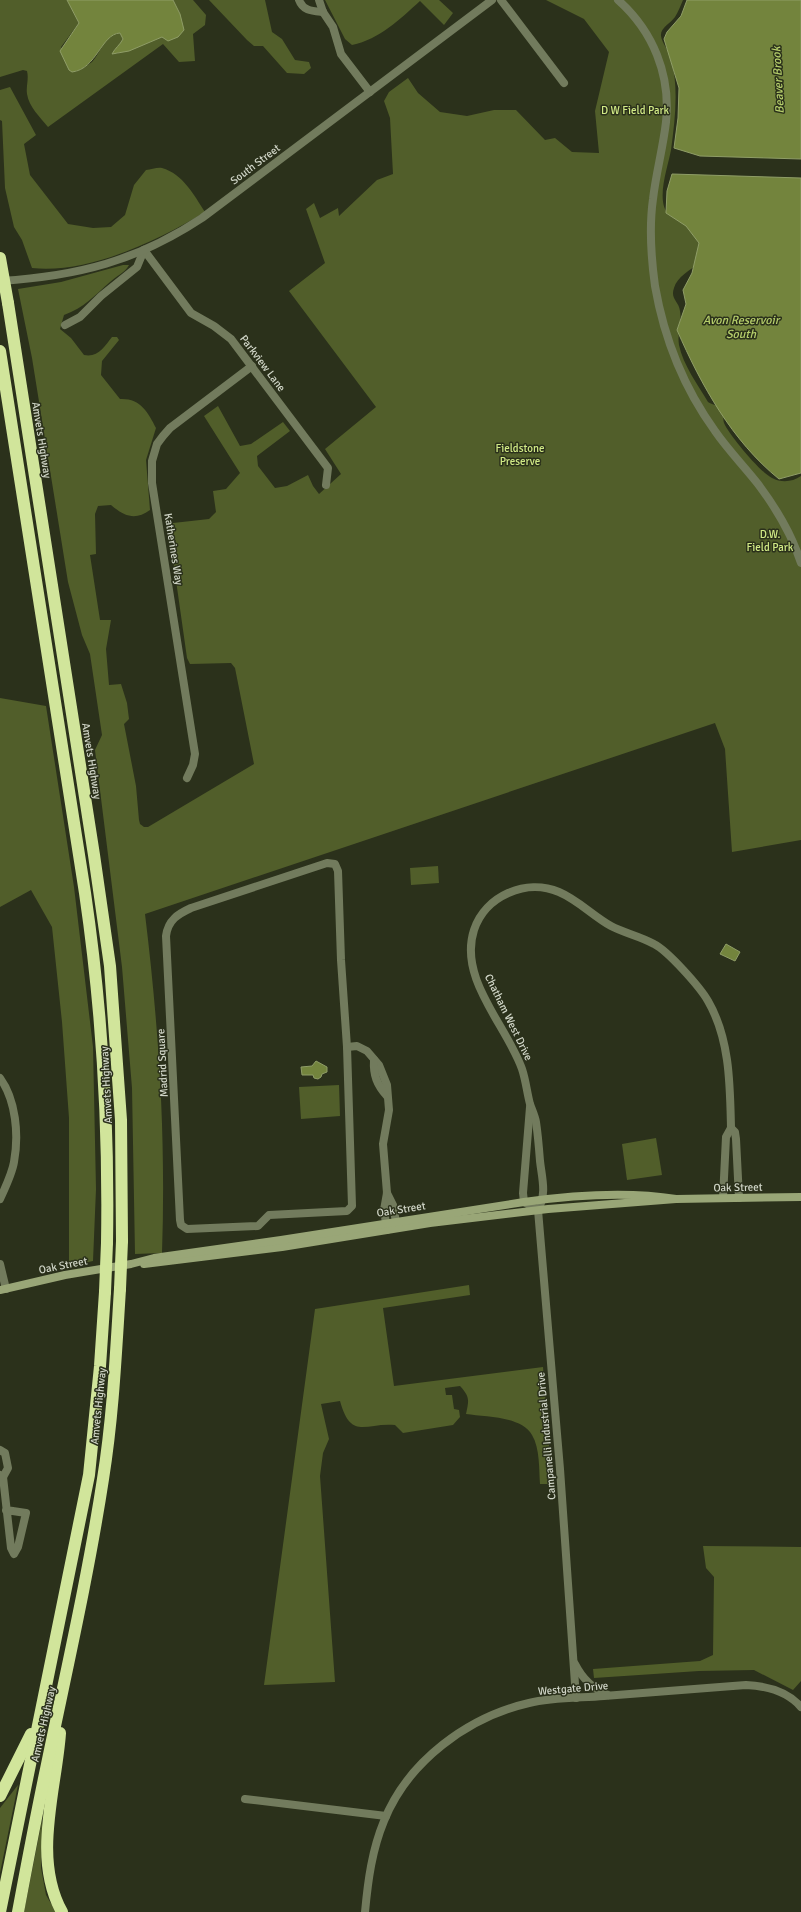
<svg xmlns="http://www.w3.org/2000/svg" width="801" height="1912" font-family="Signika,sans-serif">
<style>
.green{fill:#515e2a}
.water{fill:#73843d;stroke:#8f9d67}
.lines{fill:none;stroke-linecap:round;stroke-linejoin:round}
.minor{stroke:#727b5d;stroke-width:8}
.tertiary{stroke:#727b5d;stroke-width:8}
.secondary{stroke:#99a677;stroke-width:8}
.motorway{stroke:#d1e59b;stroke-width:12}
.motorway-bridge{stroke:#d1e59b;stroke-width:12}
.labels{text-anchor:middle;stroke-width:3;stroke-linejoin:round;paint-order:stroke}
.park-label{font-size:11px;fill:#d1ea86;stroke:#2b311b}
.street-label{font-size:11px;fill:#d1d6c8;stroke:#2b311b}
.water-label{font-size:12px;font-style:italic;fill:#b7d06c;stroke:#2b311b}
</style>
<rect width="100%" height="100%" fill="#2b311b"/>
<!-- green -->
<g class="green">
<path d="M0 0H67L79 23 61 47 75 72C81 69 87 66 92 62 101 52 105 34 120 33L123 39 120 46 114 50 116 54 162 37 180 14 173 0H193L206 15 205 25 193 34 195 61 179 62 163 44 48 127C40 117 29 107 27 94 26 86 29 79 27 71L23 70 0 77Z"/>
<polygon points="209,0 265,0 272,32 282,39 295,60 309,62 311,68 304,74 287,73 263,46 254,46 247,40"/>
<path d="M325 0H439L453 13 444 25 420 1C400 19 380 39 352 45L345 39Z"/>
<path d="M546 0H683C681 5 678 12 675 17 671 23 660 28 661 36 662 43 669 51 671 58 679 88 675 120 671 150 668 167 655 201 669 215L704 234 700 263C690 270 677 277 674 288 670 299 679 301 680 311 682 322 677 333 679 345 683 365 698 385 708 402 712 405 719 405 722 408 726 413 722 417 724 423 729 435 761 473 772 478 782 483 792 482 801 476V840L732 852 725 749 715 723 145 914C159 1029 166 1137 162 1253L135 1254 132 1088 122 967 95 750 102 735 90 654 82 635 68 582 32 358 18 289 61 282 123 265H129C125 273 116 276 110 282 95 295 84 308 64 315L60 329 71 338 84 355C98 358 105 346 112 337H117L119 340 102 361 101 375 120 399C140 398 148 412 156 428L146 460 150 510C135 521 124 516 111 505L98 506 95 514 96 554 90 555 100 620H111L106 649 109 685 121 684 127 703 129 719 124 724 136 786 139 820 140 824 144 827H148L254 764 235 668 231 663 190 664 187 658 169 531 173 523 209 519 216 512 213 491 226 489 240 473 204 416 218 406 240 446 251 444 283 422 290 431 257 456 258 466 275 488 287 486 308 475 313 486 319 494 341 474 325 449 376 407 289 291 325 263 306 209 314 203 320 218 338 208 339 216 377 180 393 174 390 118 384 101 389 92 408 78 418 93 440 112 467 116 494 110H516L545 140 555 138 572 152 599 153 595 111 609 52 584 19Z"/>
<path d="M10 87 36 135 24 144 30 175 68 224 93 228 111 227 125 215 134 185 146 170C151 170 157 167 162 168 183 174 194 195 205 212 157 241 89 274 32 268L22 240 14 227 5 188 2 121 0 120V90Z"/>
<polygon points="0,698 46,706 74,887 93,1047 96,1189 93,1261 69,1266 69,1118 62,1022 52,927 31,890 0,907"/>
<polygon points="438,866 439,883 411,885 410,868"/>
<polygon points="339,1085 340,1116 301,1119 299,1087"/>
<polygon points="656,1138 662,1175 627,1180 622,1144"/>
<path d="M469 1285 470 1295 383 1308 394 1386 543 1367 552 1484H540C539 1470 540 1448 532 1435 521 1416 486 1417 466 1414 469 1400 470 1397 460 1386L445 1388 446 1395H452L454 1409 459 1410 460 1417 453 1425 403 1433 395 1425C366 1422 351 1441 340 1401L321 1404 329 1439 323 1453 320 1476 335 1682 264 1685 315 1309Z"/>
<polygon points="703,1546 801,1547 801,1681 793,1690 754,1670 699,1671 594,1678 593,1669 700,1661 713,1655 714,1577 706,1568"/>
<polygon points="18,1785 0,1873 0,1808"/>
<polygon points="42,1820 41,1868 46,1895 56,1912 24,1912"/>
</g>
<!-- water -->
<g class="water">
<path d="M67 0H173L180 14 184 30 178 37 168 41 162 37 129 51 112 54C115 48 120 45 123 39L120 33C101 34 97 69 72 72L69 70 60 51 79 23Z"/>
<polygon points="687,0 801,0 801,159 700,156 674,148 678,118 679,88 664,39 667,32 681,16"/>
<path d="M672 174 801 178V473L779 479C732 441 701 385 677 330L686 304 683 290 692 273 699 243 686 226 666 213 667 191Z"/>
<polygon points="726,944 740,952 735,961 720,954"/>
<polygon points="316,1061 327,1067 327,1072 322,1074 321,1077 318,1079 314,1078 313,1075 302,1075 301,1067 312,1066"/>
</g>
<g class="lines">
<!-- minor -->
<g class="minor">
<path d="M299 0C303 11 312 11 323 12"/>
<polyline points="319,0 323,12 333,27 341,54 370,92"/>
<polyline points="501,0 564,83"/>
<path d="M618 0C653 31 671 75 666 122 663 148 656 173 653 199 649 227 651 257 655 286 664 338 684 388 715 431 728 450 744 466 758 484 776 508 792 535 801 563"/>
<polyline points="144,250 191,313 214,326 231,339 328,468 326,485"/>
<polyline points="65,325 80,317 101,296 137,267 144,250"/>
<polyline points="187,778 193,765 195,754 152,483 152,461 157,444 163,436 170,428 252,366"/>
<path d="M327 863 335 864 338 871 341 960 347 1047 352 1206 347 1211 269 1215 258 1226 187 1229 181 1225 180 1220 166 936C168 920 178 914 191 908Z"/>
<polyline points="347,1047 357,1046 367,1051 379,1065 387,1085 389,1110 383,1144 387,1193 384,1210 387,1230"/>
<path d="M374 1060C373 1075 377 1085 387 1096"/>
<path d="M0 1078C16 1100 19 1135 14 1162 12 1174 5 1188 0 1199"/>
<polyline points="530,1107 523,1193 524,1202 538,1210"/>
<polyline points="387,1193 393,1205 397,1228"/>
<polyline points="723,1198 726,1137 731,1128"/>
<path d="M538 1210C547 1193 542 1179 540 1161 539 1148 538 1135 536 1122 535 1116 532 1110 530 1104 527 1093 526 1081 522 1069 507 1026 458 979 474 930 485 896 526 878 559 892 578 900 593 916 611 926 624 933 640 936 654 944 668 951 700 987 708 1001 730 1039 730 1085 731 1128L735 1132 736 1139 739 1198"/>
<polyline points="538,1210 560,1469 576,1698"/>
<polyline points="0,1264 6,1289"/>
<polyline points="0,1450 5,1453 8,1468 3,1477"/>
<polyline points="0,1475 3,1477 11,1548 14,1554 18,1547 26,1513 6,1510"/>
<path d="M575 1664C582 1678 593 1689 608 1695"/>
<polyline points="245,1799 386,1816"/>
<path d="M365 1912C368 1880 372 1850 384 1821 408 1761 468 1717 529 1703 553 1697 580 1698 604 1696 652 1692 699 1689 746 1685 766 1686 787 1691 801 1707"/>
</g>
<!-- tertiary -->
<path class="tertiary" d="M1 281C78 276 137 261 202 218L492 0"/>
<!-- secondary -->
<g class="secondary">
<polyline points="144,1264 282,1247 430,1223 548,1209 676,1199 801,1197"/>
<path d="M0 1290 65 1275 131 1264 154 1258 281 1240 524 1202C574 1195 626 1191 676 1199"/>
</g>
<!-- motorway -->
<g class="motorway">
<polyline points="8,303 94,855 110,966 121,1120 122,1241"/>
<path d="M0 351 85 893C102 1009 109 1125 107 1243"/>
<path d="M60 1733C56 1790 32 1858 62 1912"/>
<polyline points="0,1796 31,1734"/>
<polyline points="0,1912 89,1475 100,1366 105,1292"/>
<path d="M18 1912C27 1864 36 1816 46 1769 66 1672 88 1577 103 1479 113 1417 116 1352 120 1289"/>
</g>
<!-- motorway-bridge -->
<g class="motorway-bridge">
<polyline points="0,258 8,303"/>
<polyline points="120,1289 122,1241"/>
<polyline points="105,1292 107,1243"/>
</g>
</g>
<g class="labels">
<!-- park labels -->
<g class="park-label">
<text x="635" y="114">D W Field Park</text>
<text x="520" y="452">Fieldstone<tspan x="520" dy="13">Preserve</tspan></text>
<text x="770" y="538">D.W.<tspan x="770" dy="13">Field Park</tspan></text>
</g>
<!-- street labels -->
<g class="street-label">
<text transform="translate(255 164) rotate(-37)" y="4">South Street</text>
<text transform="translate(263 363) rotate(53)" y="4">Parkview Lane</text>
<text transform="translate(42 440) rotate(81)" y="4">Amvets Highway</text>
<text transform="translate(174 549) rotate(81)" y="4">Katherines Way</text>
<text transform="translate(92 761) rotate(81)" y="4">Amvets Highway</text>
<text transform="translate(509 1017) rotate(64)" y="4">Chatham West Drive</text>
<text transform="translate(162 1063) rotate(-93)" y="4">Madrid Square</text>
<text transform="translate(106 1085) rotate(-93)" y="4">Amvets Highway</text>
<text transform="translate(738 1187) rotate(-1)" y="4">Oak Street</text>
<text transform="translate(401 1209) rotate(-9)" y="4">Oak Street</text>
<text transform="translate(63 1265) rotate(-11)" y="4">Oak Street</text>
<text transform="translate(98 1406) rotate(-84)" y="4">Amvets Highway</text>
<text transform="translate(546 1436) rotate(-95)" y="4">Campanelli Industrial Drive</text>
<text transform="translate(573 1688) rotate(-5)" y="4">Westgate Drive</text>
<text transform="translate(43 1724) rotate(-77)" y="4">Amvets Highway</text>
</g>
<!-- water labels -->
<g class="water-label">
<text transform="translate(778 80) rotate(-93)" y="4">Beaver Brook</text>
<text x="741" y="324">Avon Reservoir<tspan x="741" dy="14">South</tspan></text>
</g>
</g>
</svg>
